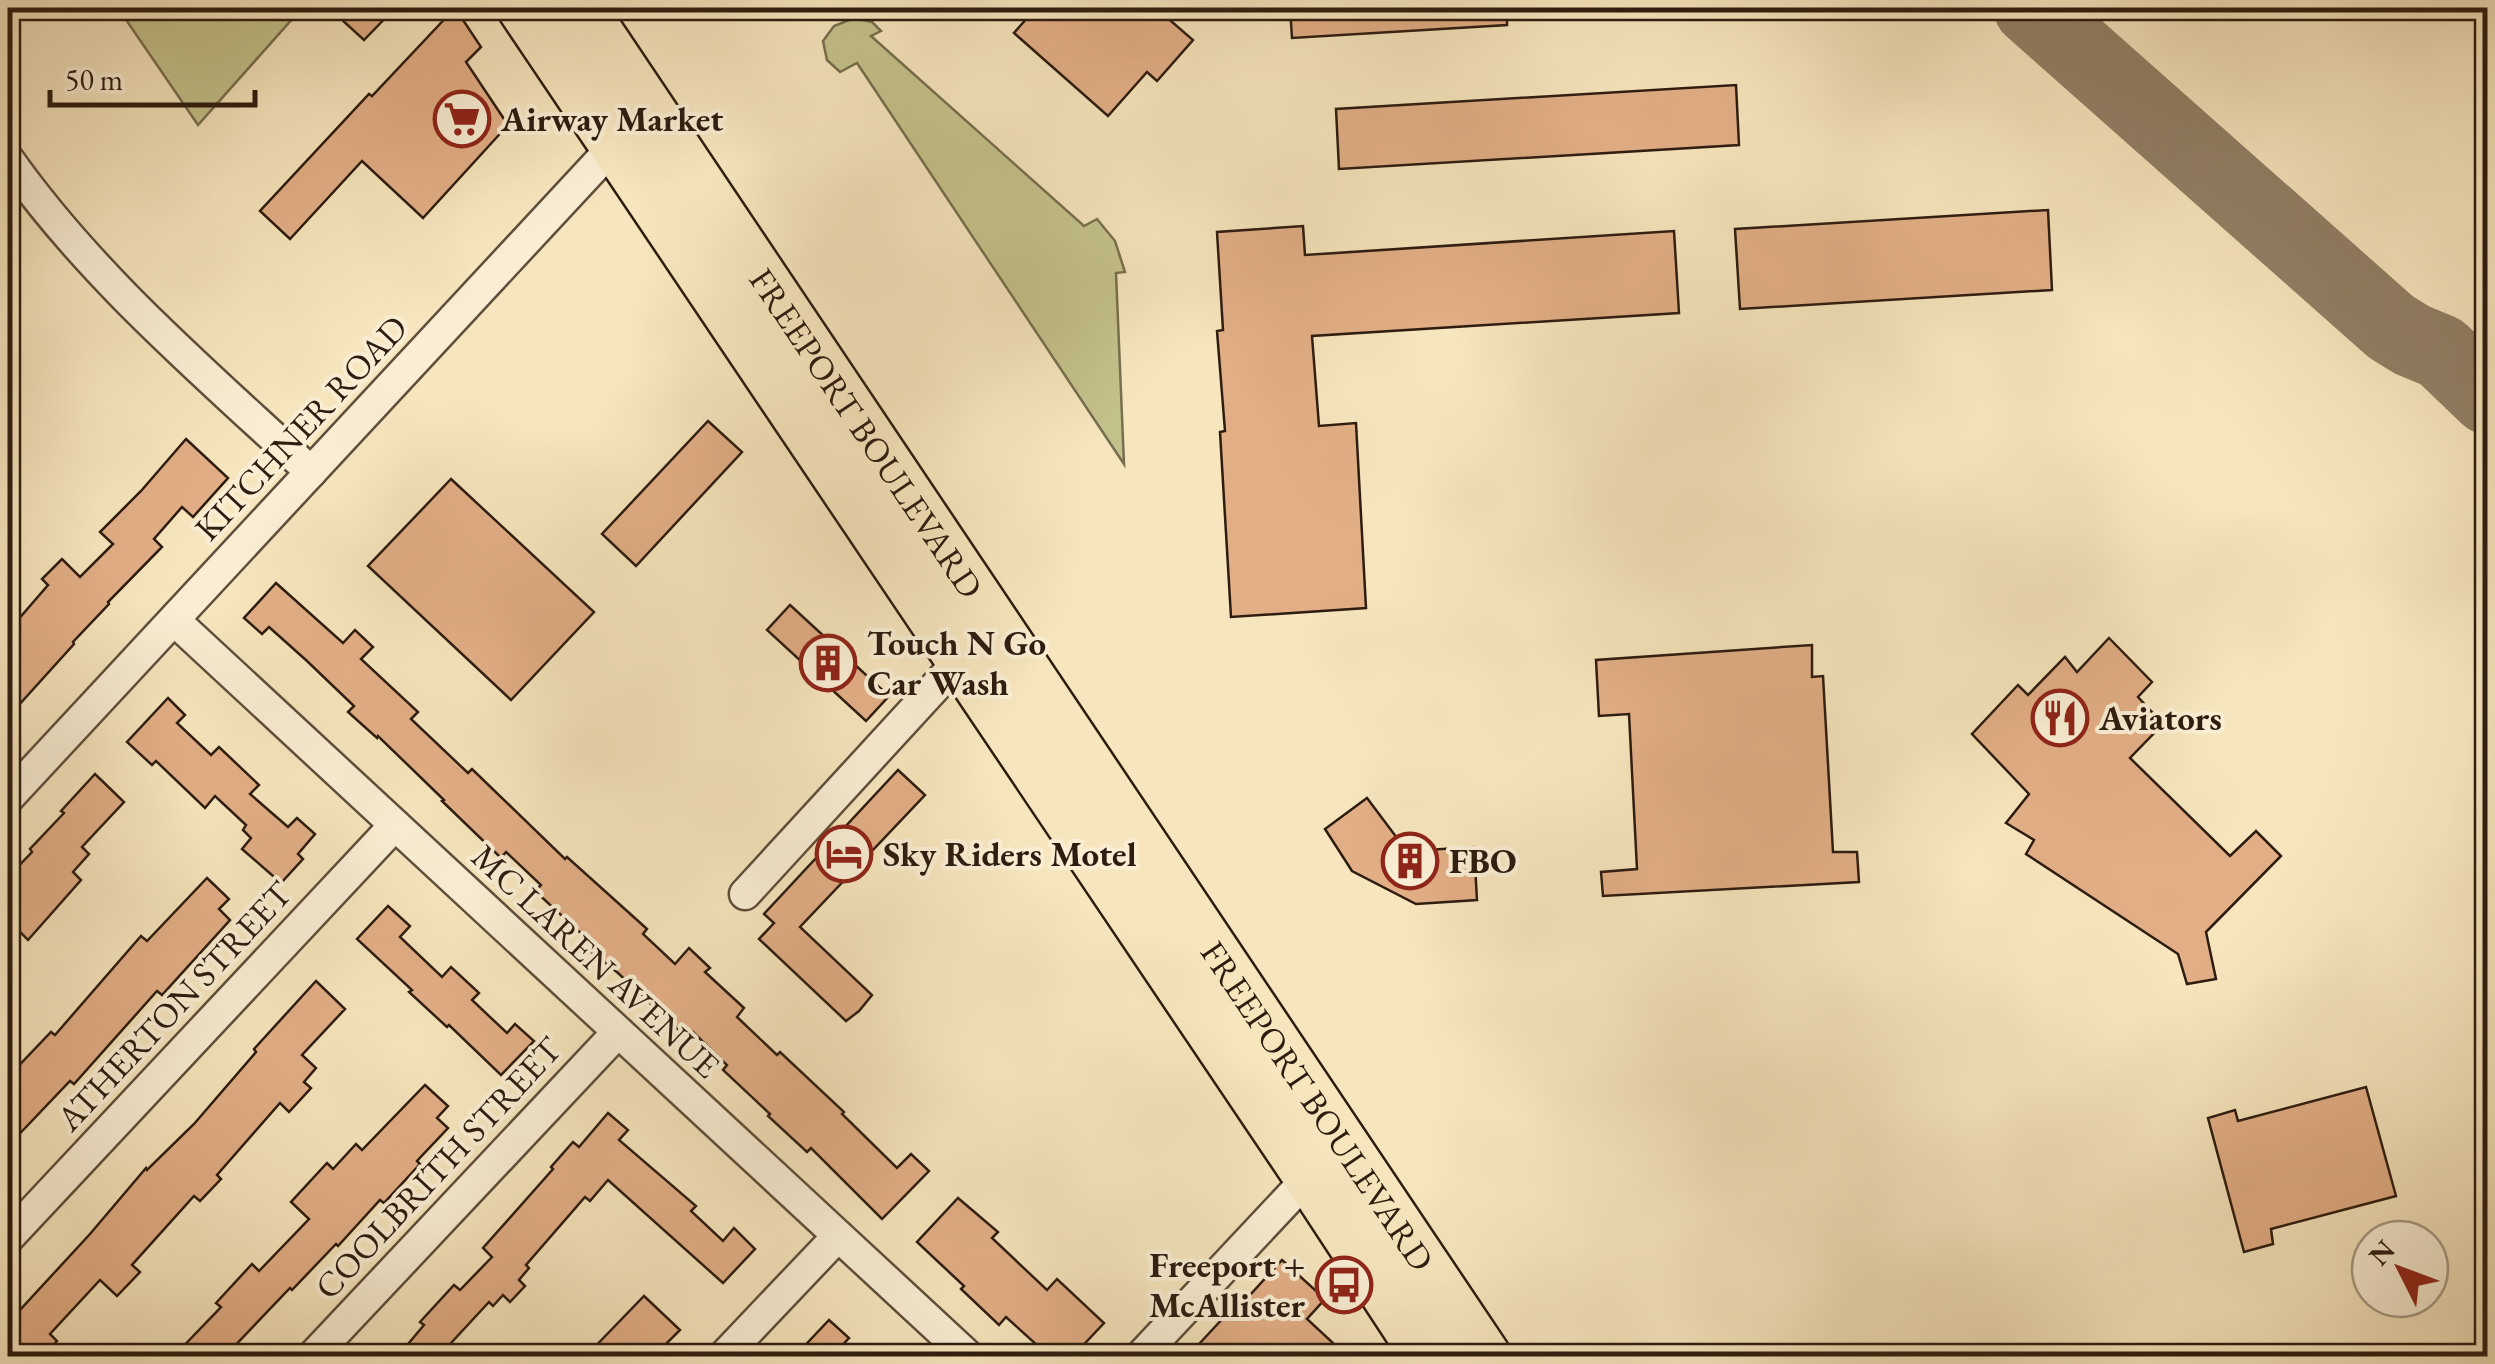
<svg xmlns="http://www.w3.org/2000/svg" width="2495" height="1364" font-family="'EB Garamond',serif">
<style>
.green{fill:#c4c28c;stroke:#786f4e;stroke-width:2.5}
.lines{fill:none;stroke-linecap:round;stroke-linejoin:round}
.taxiway{stroke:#928066;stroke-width:75}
.building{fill:#e2ae86;stroke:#2d1c10;stroke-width:2.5}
.minor-casing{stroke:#5f4e3b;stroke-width:35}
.primary-casing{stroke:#2d1c10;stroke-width:55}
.minor{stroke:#f9eed4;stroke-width:30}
.primary{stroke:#f6e5bd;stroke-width:50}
.labels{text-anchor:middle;stroke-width:8;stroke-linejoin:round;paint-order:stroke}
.poi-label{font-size:35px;font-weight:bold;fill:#2d1c10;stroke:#f9eed4;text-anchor:start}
.street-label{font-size:35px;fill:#2d1c10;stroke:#f9eed4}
</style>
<rect width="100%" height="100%" fill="#f6e5bd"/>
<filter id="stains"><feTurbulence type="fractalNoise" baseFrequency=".002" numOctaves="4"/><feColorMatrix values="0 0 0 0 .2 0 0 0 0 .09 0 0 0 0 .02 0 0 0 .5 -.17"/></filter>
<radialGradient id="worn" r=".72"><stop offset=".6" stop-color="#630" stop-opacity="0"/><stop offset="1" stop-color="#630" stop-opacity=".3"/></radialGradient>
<!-- green -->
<g class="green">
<polygon points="118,8 302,8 198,125"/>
<polygon points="854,18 872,22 881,31 871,36 1084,226 1097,219 1115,241 1125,272 1116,273 1124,464 857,63 840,72 827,60 823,41 834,26"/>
</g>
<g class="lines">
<!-- taxiway -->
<polyline class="taxiway" points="2031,8 2391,327 2412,340 2441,352 2488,397"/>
</g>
<!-- building -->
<g class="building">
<polygon points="329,8 395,8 364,40"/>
<polygon points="455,8 481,47 466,62 508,125 423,218 362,161 290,239 260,211 369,94 372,96"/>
<polygon points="1036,8 1156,8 1193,40 1157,81 1147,72 1108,116 1014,33"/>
<polygon points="1290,8 1507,8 1507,25 1292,38"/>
<polygon points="1736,85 1739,145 1339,169 1336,109"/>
<polygon points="2048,210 2052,290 1740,309 1735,229"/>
<polygon points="1303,226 1305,255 1674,231 1679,313 1312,336 1319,426 1356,423 1366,608 1231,617 1220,432 1225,431 1217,331 1223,330 1217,232"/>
<polygon points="708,421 742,452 636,566 602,534"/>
<polygon points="186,439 228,478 193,517 182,507 154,539 162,547 108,602 109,604 73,642 74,644 8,717 8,638 20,624 17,621 48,585 42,579 62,559 80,577 113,544 100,532 141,491"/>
<polygon points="451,479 594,612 511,700 368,566"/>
<polygon points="276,583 343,643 355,630 373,647 361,659 418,712 411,719 468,773 472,769 565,859 567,857 647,929 643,934 675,964 689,948 710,968 705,972 744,1008 737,1017 777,1055 780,1052 844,1112 842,1114 897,1168 911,1154 929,1171 882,1219 811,1148 807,1152 768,1116 770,1114 723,1070 727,1065 693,1032 687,1038 618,973 579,942 584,936 535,891 541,885 506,852 501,858 442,801 444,800 378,736 377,738 348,712 354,706 307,661 269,627 262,634 244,618"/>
<polygon points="790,605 889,696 866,721 767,630"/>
<polygon points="2109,638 2152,682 2138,697 2163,724 2130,758 2230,856 2256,831 2281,856 2206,932 2216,979 2187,984 2178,954 2026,854 2034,840 2006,823 2029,794 1972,734 2018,685 2028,695 2065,657 2077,672"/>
<polygon points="1812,645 1812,677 1823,676 1833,852 1857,852 1859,882 1603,896 1601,872 1637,869 1629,714 1599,716 1596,660"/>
<polygon points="168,698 185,715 177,723 211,755 219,747 259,785 250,794 288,827 297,818 315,834 298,854 303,859 281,883 242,849 251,838 243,830 246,825 215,796 205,808 156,761 152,765 127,742"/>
<polygon points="898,770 925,795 800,927 872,995 859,1011 846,1021 759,939 774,923 764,914"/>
<polygon points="95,774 124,802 82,847 89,854 73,872 81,880 28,940 8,920 8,877 32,852 30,849 64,813 61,811"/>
<polygon points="1367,798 1400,842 1410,851 1474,847 1477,900 1416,904 1352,871 1325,829"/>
<polygon points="207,878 229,899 219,909 230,920 162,995 157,991 74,1084 70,1081 8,1146 8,1077 51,1032 55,1035 141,936 147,941"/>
<polygon points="388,906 410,926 400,937 442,977 451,967 479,993 472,1000 507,1033 515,1024 534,1041 501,1075 449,1025 447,1027 409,992 412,990 357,939"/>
<polygon points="316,981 345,1009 302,1055 316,1068 304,1082 311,1088 289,1112 280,1103 217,1175 221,1179 200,1201 194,1196 132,1265 140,1272 117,1296 100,1280 50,1334 57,1341 43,1356 8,1356 8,1344 16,1334 8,1326 8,1323 90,1234 146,1168 147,1170 194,1124 256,1052 254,1049"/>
<polygon points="425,1085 448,1106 437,1118 448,1128 417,1161 420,1164 384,1203 380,1200 338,1246 336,1244 292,1290 290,1288 225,1356 174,1356 221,1307 216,1303 252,1264 259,1271 309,1219 291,1202 327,1163 333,1169 356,1144 362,1150"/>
<polygon points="2366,1087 2396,1196 2271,1229 2273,1244 2244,1252 2208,1118 2235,1110 2238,1121"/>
<polygon points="608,1113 628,1130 619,1140 696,1206 691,1211 723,1241 734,1228 755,1249 723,1283 608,1180 590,1201 585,1197 526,1265 529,1268 519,1280 525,1286 510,1302 503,1295 493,1306 489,1302 439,1356 398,1356 424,1325 420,1322 454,1285 460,1290 492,1257 483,1248 553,1169 551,1167 573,1142 579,1147"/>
<polygon points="958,1198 998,1232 992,1238 1047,1290 1057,1279 1104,1323 1073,1356 1049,1356 1006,1317 999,1325 961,1289 964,1286 917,1242"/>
<polygon points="1282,1260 1325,1299 1307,1319 1347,1356 1188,1356 1225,1316 1228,1319"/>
<polygon points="644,1296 680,1330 654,1356 586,1356"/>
<polygon points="829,1320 849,1338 832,1356 795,1356"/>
</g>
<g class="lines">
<!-- minor casing -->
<g class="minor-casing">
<g id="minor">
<path d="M8 159C92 278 205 373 311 472"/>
<polyline points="174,620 968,1356"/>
<polyline points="8,798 625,134"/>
<polyline points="745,894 970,649"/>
<polyline points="8,1238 395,825"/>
<polyline points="313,1356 618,1032"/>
<polyline points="724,1356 838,1236"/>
<polyline points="1141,1356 1320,1165"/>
</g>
</g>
<!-- primary casing -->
<g class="primary-casing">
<g id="primary">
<polyline points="523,8 1309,1176 1427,1356"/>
<path id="s1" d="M581 8 1485 1356"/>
</g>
</g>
<!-- minor -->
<use href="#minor" class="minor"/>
<!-- primary -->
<use href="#primary" class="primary"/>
</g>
<!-- icons -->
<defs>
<g id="supermarket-ring" transform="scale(2.875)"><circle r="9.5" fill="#f9eed4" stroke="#8f2418" stroke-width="1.5"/><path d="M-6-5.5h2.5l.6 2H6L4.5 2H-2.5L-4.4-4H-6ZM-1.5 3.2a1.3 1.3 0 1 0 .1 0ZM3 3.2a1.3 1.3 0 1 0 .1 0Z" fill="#8f2418"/></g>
<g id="building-ring" transform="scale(2.875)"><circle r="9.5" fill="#f9eed4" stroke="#8f2418" stroke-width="1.5"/><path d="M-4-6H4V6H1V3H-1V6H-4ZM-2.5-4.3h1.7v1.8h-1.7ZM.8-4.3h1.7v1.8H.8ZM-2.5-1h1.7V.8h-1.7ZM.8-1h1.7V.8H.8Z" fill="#8f2418"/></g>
<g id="restaurant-ring" transform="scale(2.875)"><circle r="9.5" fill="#f9eed4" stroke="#8f2418" stroke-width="1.5"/><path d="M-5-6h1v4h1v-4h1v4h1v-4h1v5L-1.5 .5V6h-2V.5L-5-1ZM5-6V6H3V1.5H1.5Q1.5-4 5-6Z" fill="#8f2418"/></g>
<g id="hotel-ring" transform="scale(2.875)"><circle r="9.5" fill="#f9eed4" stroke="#8f2418" stroke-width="1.5"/><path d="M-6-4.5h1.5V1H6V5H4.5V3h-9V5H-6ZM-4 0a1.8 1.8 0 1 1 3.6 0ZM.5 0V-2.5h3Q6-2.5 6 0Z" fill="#8f2418"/></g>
<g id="bus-ring" transform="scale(2.875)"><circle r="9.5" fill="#f9eed4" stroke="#8f2418" stroke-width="1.5"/><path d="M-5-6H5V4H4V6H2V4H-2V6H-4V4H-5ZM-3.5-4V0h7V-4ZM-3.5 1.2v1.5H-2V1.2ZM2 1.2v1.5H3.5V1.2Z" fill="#8f2418"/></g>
</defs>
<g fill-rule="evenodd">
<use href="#supermarket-ring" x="462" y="119"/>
<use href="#building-ring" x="828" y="663"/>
<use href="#restaurant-ring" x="2060" y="718"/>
<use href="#hotel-ring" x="844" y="854"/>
<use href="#building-ring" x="1410" y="861"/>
<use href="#bus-ring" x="1344" y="1285"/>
</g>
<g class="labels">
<!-- poi labels -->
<g class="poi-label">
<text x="501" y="131">Airway Market</text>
<text x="867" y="655">Touch N Go<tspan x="867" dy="40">Car Wash</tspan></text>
<text x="2099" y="730">Aviators</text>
<text x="883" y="866">Sky Riders Motel</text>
<text x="1449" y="873">FBO</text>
<text x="1305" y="1277" text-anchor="end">Freeport +<tspan x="1305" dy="40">McAllister</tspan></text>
</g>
<!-- street labels -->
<g class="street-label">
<text transform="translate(301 428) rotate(-47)" y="12">KITCHNER ROAD</text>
<text dy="12" stroke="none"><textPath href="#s1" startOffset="512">FREEPORT BOULEVARD</textPath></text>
<text transform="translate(596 961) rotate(43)" y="12">MC LAREN AVENUE</text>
<text transform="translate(174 1006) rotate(-47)" y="12">ATHERTON STREET</text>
<text dy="12" stroke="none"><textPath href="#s1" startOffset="1322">FREEPORT BOULEVARD</textPath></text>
<text transform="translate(438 1168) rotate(-47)" y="12">COOLBRITH STREET</text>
</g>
</g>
<!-- margin -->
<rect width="2495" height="1364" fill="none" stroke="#f6e5bd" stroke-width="40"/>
<rect x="10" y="10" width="2475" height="1344" fill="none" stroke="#2d1c10" stroke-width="5"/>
<rect x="20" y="20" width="2455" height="1324" fill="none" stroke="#2d1c10" stroke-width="2.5"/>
<!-- north arrow -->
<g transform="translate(2400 1269) rotate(312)"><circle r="48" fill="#f9eed4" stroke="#a79a86" stroke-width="2.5"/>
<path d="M0-8L18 38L0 25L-18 38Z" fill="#8f2418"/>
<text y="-15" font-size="28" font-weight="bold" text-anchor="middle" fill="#2d1c10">N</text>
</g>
<!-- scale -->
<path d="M50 90v15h205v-15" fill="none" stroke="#2d1c10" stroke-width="5"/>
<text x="65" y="90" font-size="30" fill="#2d1c10" stroke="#f9eed4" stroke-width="8" paint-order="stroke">50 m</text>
<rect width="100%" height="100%" filter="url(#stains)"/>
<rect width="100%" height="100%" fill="url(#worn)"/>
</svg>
